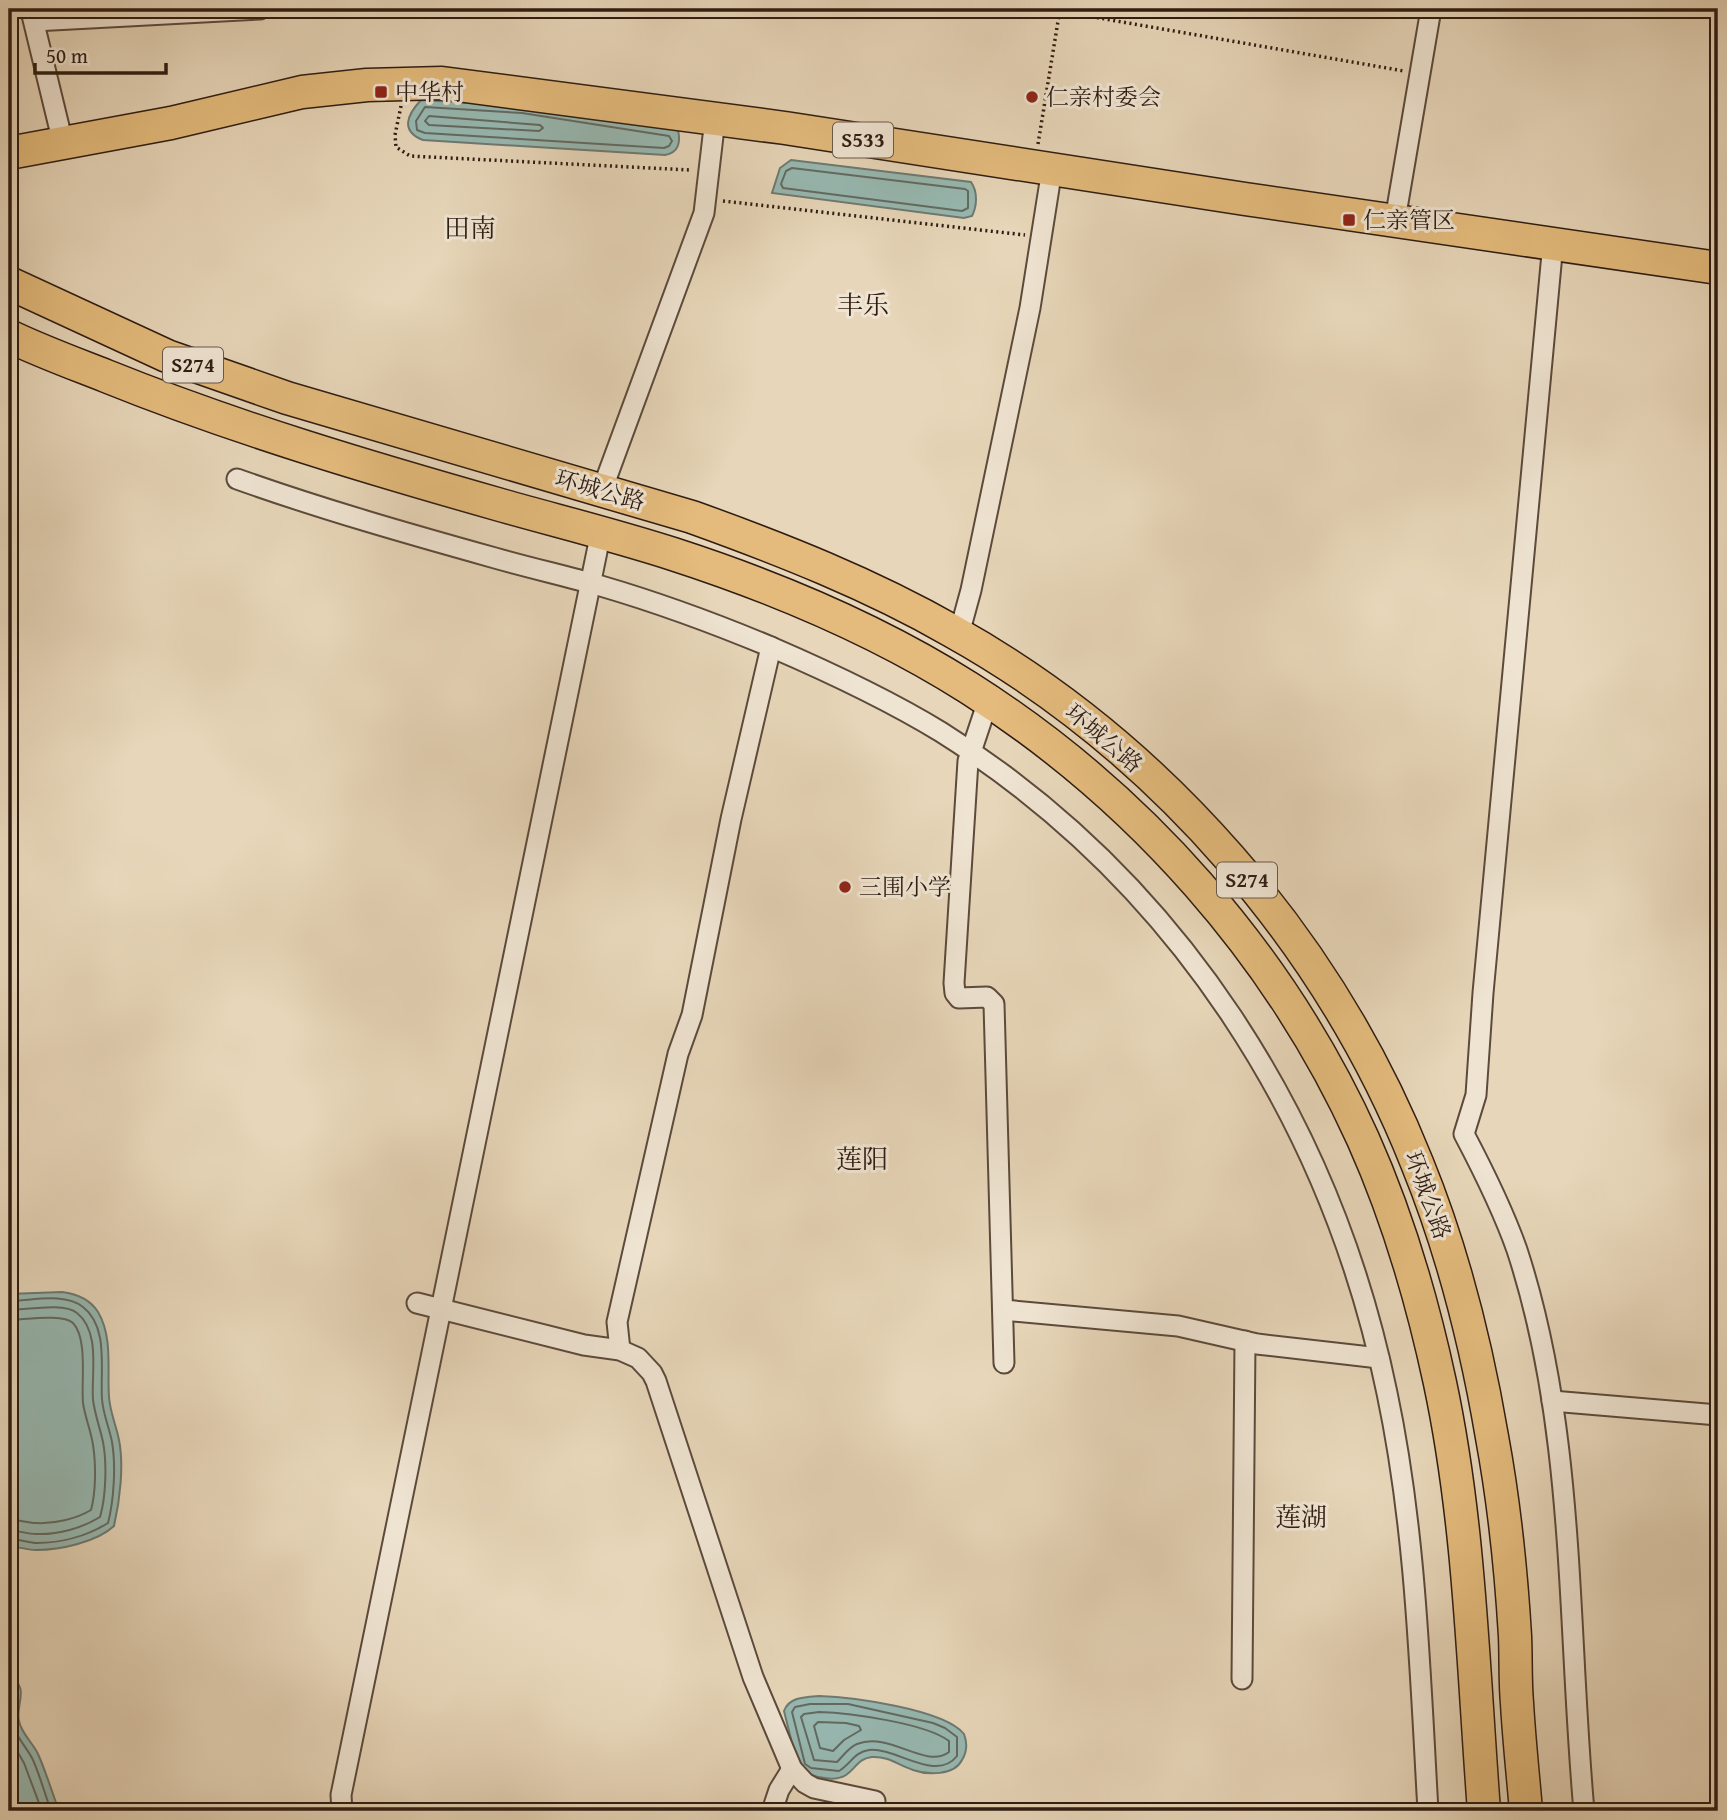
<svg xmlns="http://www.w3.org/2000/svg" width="1727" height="1820" font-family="'Gentium Book Plus','Noto Serif SC',serif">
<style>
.water{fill:#97b9b2;stroke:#6d7a72;stroke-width:2}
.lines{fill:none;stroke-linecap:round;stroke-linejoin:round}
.shore{stroke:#626a62;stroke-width:2}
.minor-casing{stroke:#5c4a3c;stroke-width:23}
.primary-casing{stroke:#2e1c12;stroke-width:35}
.path{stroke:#2e1c12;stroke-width:3.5;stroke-dasharray:2 3.5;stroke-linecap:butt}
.minor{stroke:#efe4d2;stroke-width:19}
.primary{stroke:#e4bb7c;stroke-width:32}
.poi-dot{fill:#8f2418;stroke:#efe4d2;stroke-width:2.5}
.labels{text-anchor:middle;stroke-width:6;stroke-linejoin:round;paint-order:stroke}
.shield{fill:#efe4d2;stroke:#68584c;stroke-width:2}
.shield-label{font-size:21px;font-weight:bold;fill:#2e1c12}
.poi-label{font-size:23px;fill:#2e1c12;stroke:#efe4d2;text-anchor:start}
.street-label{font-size:23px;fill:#2e1c12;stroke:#efe4d2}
.quarter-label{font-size:26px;fill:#2e1c12;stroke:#efe4d2}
</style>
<rect width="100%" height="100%" fill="#e7d6b9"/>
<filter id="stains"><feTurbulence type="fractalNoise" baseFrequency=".00286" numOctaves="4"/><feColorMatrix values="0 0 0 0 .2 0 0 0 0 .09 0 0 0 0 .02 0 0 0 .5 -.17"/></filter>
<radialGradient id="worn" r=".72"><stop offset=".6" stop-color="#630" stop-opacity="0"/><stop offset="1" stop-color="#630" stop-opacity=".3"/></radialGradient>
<!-- water -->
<g class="water">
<path d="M421 100 523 106 678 130C681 143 678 153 665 155L423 140C400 131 407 115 421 100Z"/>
<path d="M791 160 971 182C978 192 977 206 972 216L964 218 772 193 780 168Z"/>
<path d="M62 1292C77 1294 90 1299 98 1312 113 1337 107 1370 109 1397 110 1412 116 1425 119 1440 124 1465 120 1500 114 1526 97 1542 60 1550 36 1550 26 1550 19 1546 9 1547V1294Z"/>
<path d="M9 1678C31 1686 15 1705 19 1721 21 1733 33 1743 38 1754 46 1772 52 1792 59 1811H9Z"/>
<path d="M819 1696C851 1697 944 1709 964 1734 967 1742 967 1752 962 1760 954 1776 927 1775 913 1770 898 1765 888 1756 872 1757 859 1758 856 1768 846 1775 834 1783 812 1776 799 1771L784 1711C789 1697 805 1697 819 1696Z"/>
</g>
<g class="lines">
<!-- shore -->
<g class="shore">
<polygon points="425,107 522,113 669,136 672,141 669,146 664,148 425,133 417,130 416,121"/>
<polygon points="429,116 540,125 543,128 539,131 429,125 425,121"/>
<polygon points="792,168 965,189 968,191 968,208 962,211 783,188 781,184 786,171"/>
<path d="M9 1301C31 1301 64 1292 83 1307 109 1327 100 1370 102 1399 103 1414 109 1427 112 1442 116 1465 114 1500 108 1523 87 1536 61 1543 37 1543 27 1543 19 1538 9 1540"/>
<path d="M9 1310C26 1310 64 1302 77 1313 101 1332 91 1374 93 1400 95 1415 100 1428 103 1442 107 1463 106 1497 100 1517 82 1528 58 1535 36 1534 26 1534 19 1530 9 1531"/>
<path d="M9 1320C23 1320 63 1313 73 1323 88 1339 81 1382 83 1403 85 1417 91 1431 93 1445 96 1464 96 1492 91 1510 76 1519 54 1524 36 1523 27 1523 19 1519 9 1521"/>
<path d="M9 1685C20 1696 9 1708 11 1721 14 1735 27 1747 33 1760 40 1776 45 1794 51 1811"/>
<path d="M810 1704H848L933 1723 945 1728 957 1737V1756C936 1783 896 1747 869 1750 854 1752 851 1764 839 1771L811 1768 805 1764 792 1712 795 1707Z"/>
<path d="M819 1712C850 1713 925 1723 949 1741V1752C926 1770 890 1731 857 1744 849 1747 843 1756 837 1762L814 1760 801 1717 804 1714Z"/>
<polygon points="818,1722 846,1723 859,1726 861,1730 844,1740 833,1751 820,1748 814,1726"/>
<polyline points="9,1737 24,1763 42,1811"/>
</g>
<!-- minor casing -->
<g class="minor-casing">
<g id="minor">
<polyline points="31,11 63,143"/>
<polyline points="34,21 260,9"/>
<polyline points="1395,220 1431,9"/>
<path d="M1553 243 1483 993 1476 1095 1464 1134C1484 1172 1503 1210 1517 1250 1576 1430 1567 1624 1584 1811"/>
<path d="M237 479C321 509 409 534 495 558 530 568 566 576 601 586 659 603 716 624 771 647 829 672 887 699 941 732 1178 881 1331 1121 1387 1393 1416 1530 1420 1672 1428 1811"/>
<polyline points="602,490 704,213 715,119"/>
<polyline points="959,634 971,590 1030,308 1052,169"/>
<polyline points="988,701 968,761 954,983 955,993 959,998 987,997 994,1004 1004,1363"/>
<polyline points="417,1303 584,1345 620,1350 638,1358 652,1373 656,1381 753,1677 792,1769 805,1783 814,1788 875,1801 870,1811"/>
<polyline points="1003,1310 1178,1326 1257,1344 1379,1358"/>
<polyline points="620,1350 617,1322 678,1054 692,1015 731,819 771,647"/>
<polyline points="1552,1401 1718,1415"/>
<polyline points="1242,1679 1245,1341"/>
<polyline points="342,1811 341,1795 601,532"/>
<polyline points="772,1811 779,1790 792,1769"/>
</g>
</g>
<!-- primary casing -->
<g class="primary-casing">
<g id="primary">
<polyline points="9,153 171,123 302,92 367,85 442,83 785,128 1245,199 1718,268"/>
<path d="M9 283 167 356 287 398 692 517C781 549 870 584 952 631 1160 747 1329 942 1417 1163 1453 1251 1476 1343 1492 1437 1504 1502 1511 1569 1515 1636 1516 1658 1515 1681 1517 1703 1519 1739 1523 1775 1526 1811"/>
<path d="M9 336C40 351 73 363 106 376 235 428 370 468 504 506 561 522 617 536 673 554 775 587 879 631 969 688 1139 796 1280 955 1363 1139 1398 1217 1422 1299 1440 1383 1470 1524 1473 1668 1484 1811"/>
</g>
</g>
<!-- path -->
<g class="path">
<polyline points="1059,11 1404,71"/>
<polyline points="401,106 395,135 396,147 410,156 690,170"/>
<polyline points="1038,144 1060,9"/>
<polyline points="723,201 1025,235"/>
</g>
<!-- minor -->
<use href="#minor" class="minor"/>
<!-- primary -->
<use href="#primary" class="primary"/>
</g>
<!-- markers -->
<g class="poi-dot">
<rect x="374" y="85" width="14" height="14" rx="3.5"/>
<circle cx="1032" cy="97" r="7"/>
<rect x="1342" y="213" width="14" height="14" rx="3.5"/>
<circle cx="845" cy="887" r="7"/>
</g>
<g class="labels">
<!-- shield labels -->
<g class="shield">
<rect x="833" y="122.5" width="60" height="35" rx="5"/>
<rect x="163" y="347.5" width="60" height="35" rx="5"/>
<rect x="1217" y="862.5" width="60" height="35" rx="5"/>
</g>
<g class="shield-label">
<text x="863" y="147">S533</text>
<text x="193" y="372">S274</text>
<text x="1247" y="887">S274</text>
</g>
<!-- poi labels -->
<g class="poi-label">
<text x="395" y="100">中华村</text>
<text x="1046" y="105">仁亲村委会</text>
<text x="1363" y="228">仁亲管区</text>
<text x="859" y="895">三围小学</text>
</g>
<!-- street labels -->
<g class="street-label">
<text transform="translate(600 490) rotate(16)" y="8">环城公路</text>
<text transform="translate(1104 738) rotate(40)" y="8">环城公路</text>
<text transform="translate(1428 1195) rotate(70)" y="8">环城公路</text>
</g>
<!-- quarter labels -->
<g class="quarter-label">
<text x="470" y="237">田南</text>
<text x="863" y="314">丰乐</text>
<text x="862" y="1168">莲阳</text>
<text x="1301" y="1526">莲湖</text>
</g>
</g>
<!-- margin -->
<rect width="1727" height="1820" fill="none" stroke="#e7d6b9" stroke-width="35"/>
<rect x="10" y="10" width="1706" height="1799" fill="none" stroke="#2e1c12" stroke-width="3.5"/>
<rect x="18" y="18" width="1692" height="1785" fill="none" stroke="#2e1c12" stroke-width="2"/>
<!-- scale -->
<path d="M35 63v10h131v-10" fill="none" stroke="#2e1c12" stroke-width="3.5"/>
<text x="46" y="63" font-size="21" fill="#2e1c12" stroke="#efe4d2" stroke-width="5" paint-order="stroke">50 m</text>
<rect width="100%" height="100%" filter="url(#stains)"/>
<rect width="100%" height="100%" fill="url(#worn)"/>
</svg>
